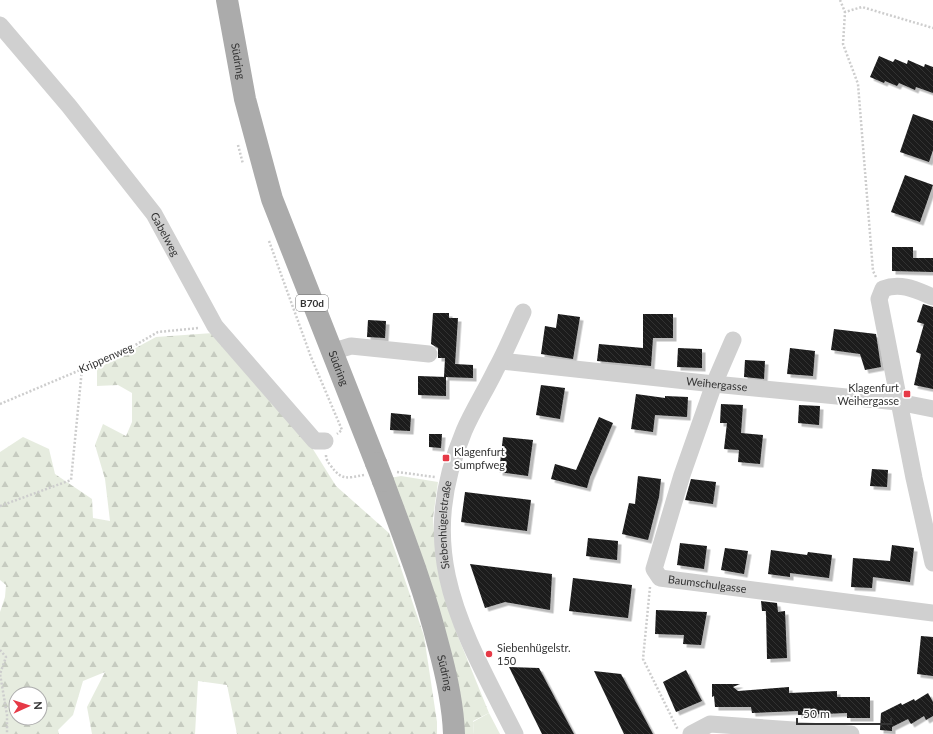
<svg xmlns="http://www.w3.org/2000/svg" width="933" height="734" font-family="Lato,sans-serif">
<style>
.grass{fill:#e6ecdf}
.forest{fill:url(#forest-firs);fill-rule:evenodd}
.building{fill:url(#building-back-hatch);filter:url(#shadow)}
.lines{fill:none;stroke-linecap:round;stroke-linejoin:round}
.path{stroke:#cdcdcd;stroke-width:2.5;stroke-dasharray:2 2;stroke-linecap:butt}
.minor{stroke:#d0d0d0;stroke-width:17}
.major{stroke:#ababab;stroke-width:22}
.major-bridge{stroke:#ababab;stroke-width:22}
.poi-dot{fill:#e63946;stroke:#fff;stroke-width:1.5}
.labels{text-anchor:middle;stroke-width:4;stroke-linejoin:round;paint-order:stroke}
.shield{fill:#fff;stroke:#707070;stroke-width:1}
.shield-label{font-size:10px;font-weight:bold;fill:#333}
.street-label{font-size:11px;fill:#333;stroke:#fff}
.poi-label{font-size:11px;fill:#333;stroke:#fff;text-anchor:start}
</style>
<defs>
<pattern id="forest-firs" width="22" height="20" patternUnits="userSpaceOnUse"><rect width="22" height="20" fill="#e6ecdf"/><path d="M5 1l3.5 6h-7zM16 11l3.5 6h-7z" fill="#c6cbc0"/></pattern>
<pattern id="building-back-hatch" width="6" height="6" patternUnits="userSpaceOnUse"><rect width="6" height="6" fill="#1a1a1a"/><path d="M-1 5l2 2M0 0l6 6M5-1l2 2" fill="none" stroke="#333"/></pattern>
<filter id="shadow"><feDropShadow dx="3.5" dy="3.5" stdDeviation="0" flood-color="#0004"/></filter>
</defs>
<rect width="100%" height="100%" fill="#fff"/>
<!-- grass -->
<polygon class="grass" points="489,713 500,734 474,734 473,722"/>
<!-- forest -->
<g class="forest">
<path d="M213 333 311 446 336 486 389 533 424 636 437 722V734H237L227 685 198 681 195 734H92L87 707 105 672 83 681 73 715 58 730 59 734H0V612L5 597 6 585 0 580V452L23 437 49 449 55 474 92 499 93 518 110 521 105 479 95 445 103 424 126 436 132 422V393L118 385 97 386V369L156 337ZM16 694H40V718H16Z"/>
<polygon points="401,476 438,482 433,518 436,558 457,634 489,713 473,721 474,734 464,734 390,478"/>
</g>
<!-- building -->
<g class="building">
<polygon points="879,56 893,62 895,59 907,64 908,60 924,67 925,64 933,67 933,93 916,87 915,90 899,83 897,86 885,81 884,83 870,77"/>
<polygon points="913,114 933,121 933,150 929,162 900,152"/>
<polygon points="905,175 933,185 920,222 891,212"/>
<polygon points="892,247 913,247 913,258 933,258 933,272 892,271"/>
<polygon points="923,304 933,307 933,389 914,385 921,354 916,352 924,324 917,322"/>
<polygon points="433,313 449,313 449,318 458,318 455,364 473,365 473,378 444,377 445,358 438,358 438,348 431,344"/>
<polygon points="558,314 580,317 573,359 541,354 545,326 556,328"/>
<polygon points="643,314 673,314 673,338 653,338 651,366 597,361 599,344 643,348"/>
<polygon points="368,320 386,321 385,338 367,337"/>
<polygon points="834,329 876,334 881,367 865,370 860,354 831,350"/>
<polygon points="678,348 702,349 702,368 677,367"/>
<polygon points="790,348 815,351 813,376 787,374"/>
<polygon points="745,360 765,361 764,379 744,377"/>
<polygon points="418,376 446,377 446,396 418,395"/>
<polygon points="541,385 565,388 560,419 536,415"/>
<polygon points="636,394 665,398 665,396 688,397 687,417 655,415 653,432 631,429"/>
<polygon points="721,404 743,405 741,433 763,435 760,464 738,462 739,450 724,449 727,423 720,423"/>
<polygon points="799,405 820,406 819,425 798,423"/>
<polygon points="391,413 411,415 410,431 390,430"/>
<polygon points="599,417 613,423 590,477 587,488 551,479 555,464 576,470"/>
<polygon points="429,434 442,434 441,448 429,447"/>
<polygon points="503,437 533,440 528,476 499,472"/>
<polygon points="872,469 888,470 887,487 870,486"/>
<polygon points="638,476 661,479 659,497 648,540 622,534 629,503 635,504"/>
<polygon points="691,479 716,482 713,504 685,500"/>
<polygon points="465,492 531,500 527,531 461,522"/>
<polygon points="588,538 618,541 617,560 586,556"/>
<polygon points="680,543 707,546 704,569 677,565"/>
<polygon points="892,545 914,548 910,582 873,577 872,588 851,587 853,558 890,561"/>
<polygon points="725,548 748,551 744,574 721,570"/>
<polygon points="771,550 807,555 808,552 832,555 829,578 790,573 790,577 768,574"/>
<polygon points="470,564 552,574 550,610 505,602 485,608"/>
<polygon points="573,578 632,585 628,618 569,611"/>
<polygon points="761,601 777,603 778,612 785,611 787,658 767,659 766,611 762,611"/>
<polygon points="656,610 707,612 701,645 683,644 684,635 655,634"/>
<polygon points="921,636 933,637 933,676 917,674"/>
<polygon points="509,667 539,668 574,734 542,734"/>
<polygon points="686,670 702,701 676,712 663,682"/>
<polygon points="594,671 621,674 653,734 624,734"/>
<polygon points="712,684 740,684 733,687 738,691 789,687 789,693 837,691 837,697 870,697 870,718 847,718 847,713 798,715 798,711 752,713 751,707 715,707 714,696 712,697"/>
<polygon points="928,693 933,702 933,716 926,720 924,716 911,724 908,719 892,727 892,731 880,730 881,713 901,703 902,705 914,699 915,701"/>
</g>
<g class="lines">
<!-- path -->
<g class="path">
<polyline points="840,0 845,12"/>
<polyline points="238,145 243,164"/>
<polyline points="269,241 311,357 342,430 337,434"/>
<polyline points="876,277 873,271 858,84 843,44 845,12 862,7 933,28"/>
<polyline points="0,404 125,351 158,332 199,328"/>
<path d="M326 455C326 460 328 462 331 466 342 481 347 478 364 475"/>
<polyline points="397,472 435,477"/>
<polyline points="0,506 71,480 82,369"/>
<polyline points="650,587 643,659 678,730"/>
<polyline points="0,650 6,657 0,674 7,715 7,734"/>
</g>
<!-- minor -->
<g class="minor">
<path id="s1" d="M0 25 69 106 154 214 215 326 315 441H325"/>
<path d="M933 297C916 290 901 282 883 289L879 299 914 478 933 563"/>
<path id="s2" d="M733 340 714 384 682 475 654 569 660 578 933 613"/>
<polyline points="331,352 351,346 429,354"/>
<path id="s3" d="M501 361 714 384 898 402 933 409"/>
<path id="s4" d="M515 734C461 627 413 553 464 431 473 410 486 390 496 369 506 351 514 331 523 312"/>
<polyline points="691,734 710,724 851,734"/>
</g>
<!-- major -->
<g class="major">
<path id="s5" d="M227 0 245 99 272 199 376 463"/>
<path id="s6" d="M383 481C403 535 424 588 438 644 446 673 453 704 454 734"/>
</g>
<!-- major-bridge -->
<polyline class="major-bridge" points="376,463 383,481"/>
</g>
<!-- markers -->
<g class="poi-dot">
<rect x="903" y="390" width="8" height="8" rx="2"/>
<rect x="442" y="454" width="8" height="8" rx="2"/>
<circle cx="489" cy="654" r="4"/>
</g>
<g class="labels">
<!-- shield labels -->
<rect class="shield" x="296" y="295" width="32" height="16" rx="3"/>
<g class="shield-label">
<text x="312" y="307">B70d</text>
</g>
<!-- street labels -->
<g class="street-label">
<text dy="4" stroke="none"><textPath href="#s5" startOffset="62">Südring</textPath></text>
<text dy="4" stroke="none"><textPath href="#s1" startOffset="267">Gabelweg</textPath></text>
<text transform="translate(106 358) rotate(-24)" y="4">Krippenweg</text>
<text dy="4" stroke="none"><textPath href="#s5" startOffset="386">Südring</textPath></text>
<text dy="4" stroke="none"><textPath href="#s3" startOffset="217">Weihergasse</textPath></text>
<text dy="4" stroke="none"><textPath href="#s4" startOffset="224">Siebenhügelstraße</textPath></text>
<text dy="4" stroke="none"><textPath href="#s2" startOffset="301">Baumschulgasse</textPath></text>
<text dy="4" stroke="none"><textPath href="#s6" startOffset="202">Südring</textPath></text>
</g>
<!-- poi labels -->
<g class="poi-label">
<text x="899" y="392" text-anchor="end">Klagenfurt<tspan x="899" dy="13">Weihergasse</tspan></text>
<text x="454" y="456">Klagenfurt<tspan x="454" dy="13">Sumpfweg</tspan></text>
<text x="497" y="652">Siebenhügelstr.<tspan x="497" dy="13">150</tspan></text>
</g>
</g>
<!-- north arrow -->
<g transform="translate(28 706) rotate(87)"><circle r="19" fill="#ffffff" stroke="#adadad"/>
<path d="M0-3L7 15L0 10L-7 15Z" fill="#e63946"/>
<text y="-6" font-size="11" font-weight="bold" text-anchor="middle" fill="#333333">N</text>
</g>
<!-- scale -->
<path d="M797 718v6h94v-6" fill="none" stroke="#333333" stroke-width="2"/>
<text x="803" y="718" font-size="12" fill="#333333" stroke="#ffffff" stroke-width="3" paint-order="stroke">50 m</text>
</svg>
